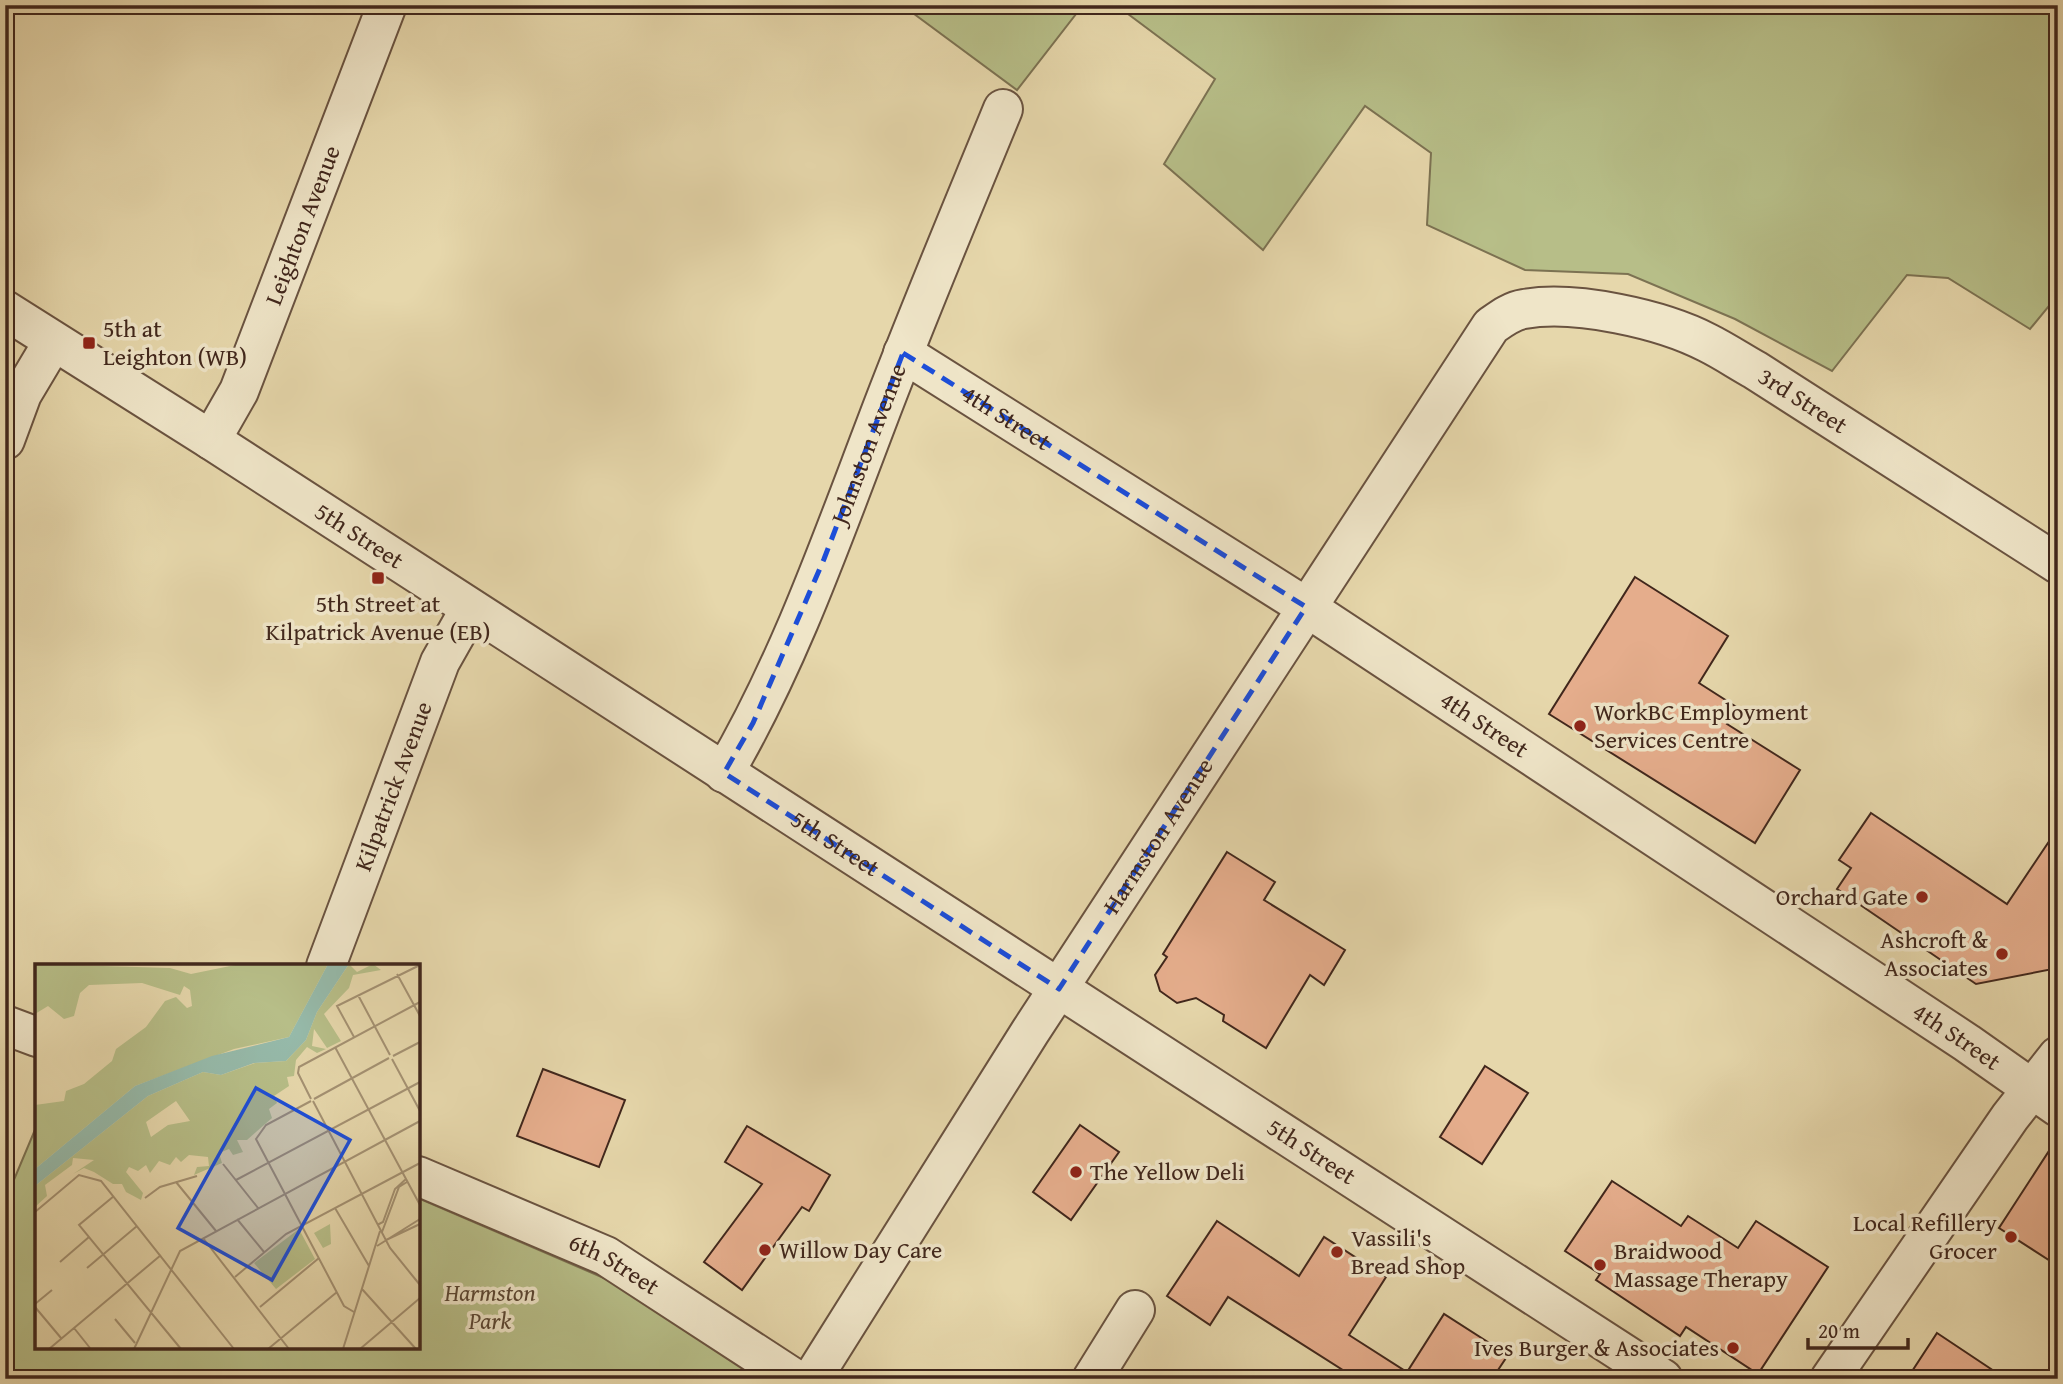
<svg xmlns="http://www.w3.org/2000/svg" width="2063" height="1384" font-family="'Gentium Book Plus',serif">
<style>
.green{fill:#b7be88;stroke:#7c7252;stroke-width:2}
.building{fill:#e5ad8c;stroke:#41271c;stroke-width:2}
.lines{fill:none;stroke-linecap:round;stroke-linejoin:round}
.minor-casing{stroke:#6a5340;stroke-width:42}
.minor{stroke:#efe5c8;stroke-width:38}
.marked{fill:none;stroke:#1d4ed8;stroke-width:5;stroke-dasharray:14 9;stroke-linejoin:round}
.poi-dot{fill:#8f2418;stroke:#efe5c8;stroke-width:2.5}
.labels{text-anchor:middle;stroke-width:7;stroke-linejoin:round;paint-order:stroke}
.street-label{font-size:24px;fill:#41271c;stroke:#efe5c8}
.poi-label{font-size:24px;fill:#41271c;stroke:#efe5c8;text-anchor:start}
.park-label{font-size:24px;font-style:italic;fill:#594532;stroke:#efe5c8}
.inset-road{fill:none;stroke:#a49172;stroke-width:2}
.view{fill:#1d4ed8;fill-opacity:0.15;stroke:#1d4ed8;stroke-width:3.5}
.inset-edge{fill:none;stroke:#41271c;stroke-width:3.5}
</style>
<rect width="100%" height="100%" fill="#e6d7ab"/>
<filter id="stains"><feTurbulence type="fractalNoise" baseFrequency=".00286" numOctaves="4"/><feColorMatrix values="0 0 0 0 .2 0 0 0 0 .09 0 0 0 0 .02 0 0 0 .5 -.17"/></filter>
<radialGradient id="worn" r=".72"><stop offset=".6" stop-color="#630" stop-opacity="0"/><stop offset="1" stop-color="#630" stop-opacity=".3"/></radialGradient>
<!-- green -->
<g class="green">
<polygon points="902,5 1083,5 1017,90"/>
<polygon points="1116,5 2058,5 2058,295 2030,329 1948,278 1907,275 1832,371 1735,319 1628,274 1525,270 1427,225 1431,153 1365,106 1263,250 1164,164 1215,79"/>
<polygon points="37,1125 37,1347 418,1347 418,1198 627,1288 742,1364 751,1379 5,1379 5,1201"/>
</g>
<!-- building -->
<g class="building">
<polygon points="1635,577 1728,636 1699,683 1738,708 1727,724 1800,770 1755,843 1549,714"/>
<polygon points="1871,813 2007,904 2058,828 2058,968 1976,984 1837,889 1851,868 1839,860"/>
<polygon points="1227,852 1275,882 1264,900 1345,950 1324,985 1310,975 1266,1048 1223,1021 1224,1015 1196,998 1177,1003 1160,991 1155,975 1167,957 1163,954"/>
<polygon points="1485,1066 1528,1093 1482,1164 1440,1137"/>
<polygon points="543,1069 625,1100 599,1167 517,1136"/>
<polygon points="1080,1125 1119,1152 1071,1220 1033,1192"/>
<polygon points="747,1126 830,1175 809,1211 802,1207 742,1290 704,1262 762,1184 725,1162"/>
<polygon points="2058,1137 2058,1266 1999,1228"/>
<polygon points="1612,1181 1681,1226 1688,1216 1738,1248 1756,1221 1828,1267 1758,1374 1686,1327 1680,1336 1596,1280 1600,1274 1565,1251"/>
<polygon points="1217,1221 1299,1276 1324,1237 1386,1277 1349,1335 1407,1372 1444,1314 1508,1355 1492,1379 1357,1379 1228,1297 1210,1325 1167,1296"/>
<polygon points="1937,1333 2006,1379 1907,1379"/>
</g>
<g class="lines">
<!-- minor casing -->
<g class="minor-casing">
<g id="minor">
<path id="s1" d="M5 310 211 440 1663 1379"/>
<path id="s2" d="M903 353 1306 607 1967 1043 2058 1107"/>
<polyline points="5,440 22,394 53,342"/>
<path id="s3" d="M211 440 239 391 387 5"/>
<path id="s4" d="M724 773C788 664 831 542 876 424 916 318 960 214 1003 109"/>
<path id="s5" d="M326 966 440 662 470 609"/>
<polyline points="5,1025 37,1037"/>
<path id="s6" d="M418 1176 606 1256 795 1379"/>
<path id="s7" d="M812 1379 1030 1032 1491 326C1501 319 1511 311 1524 309 1575 300 1662 319 1708 343 1724 351 1739 361 1755 370L2058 564"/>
<polyline points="1092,1379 1135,1310"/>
<polyline points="1830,1379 2010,1117 2058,1056"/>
</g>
</g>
<!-- minor -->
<use href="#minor" class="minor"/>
</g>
<!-- marked area -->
<path class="marked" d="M903 353 1306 607 1059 989 724 773 753 723 824 559Z"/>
<!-- markers -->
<g class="poi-dot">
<rect x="82" y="336" width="14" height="14" rx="3.5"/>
<rect x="371" y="571" width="14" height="14" rx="3.5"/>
<circle cx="1580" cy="726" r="7"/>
<circle cx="1922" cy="897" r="7"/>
<circle cx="2002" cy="954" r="7"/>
<circle cx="1076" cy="1172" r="7"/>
<circle cx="2011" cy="1237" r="7"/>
<circle cx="765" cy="1250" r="7"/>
<circle cx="1337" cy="1252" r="7"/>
<circle cx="1600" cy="1265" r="7"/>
<circle cx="1733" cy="1348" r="7"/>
</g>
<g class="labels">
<!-- street labels -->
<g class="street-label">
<text dy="8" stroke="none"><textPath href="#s3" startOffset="234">Leighton Avenue</textPath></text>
<text dy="8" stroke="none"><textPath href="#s7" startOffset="1591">3rd Street</textPath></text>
<text dy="8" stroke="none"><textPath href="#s2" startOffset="122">4th Street</textPath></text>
<text dy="8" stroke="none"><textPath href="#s4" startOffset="360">Johnston Avenue</textPath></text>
<text dy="8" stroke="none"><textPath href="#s1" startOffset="420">5th Street</textPath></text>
<text dy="8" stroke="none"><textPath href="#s2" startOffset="690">4th Street</textPath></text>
<text dy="8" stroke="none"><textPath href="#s5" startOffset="192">Kilpatrick Avenue</textPath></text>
<text dy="8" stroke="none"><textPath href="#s7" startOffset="644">Harmston Avenue</textPath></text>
<text dy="8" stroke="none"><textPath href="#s1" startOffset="987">5th Street</textPath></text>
<text dy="8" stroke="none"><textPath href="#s2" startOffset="1256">4th Street</textPath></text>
<text dy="8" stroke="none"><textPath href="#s1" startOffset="1554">5th Street</textPath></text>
<text dy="8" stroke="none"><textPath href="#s6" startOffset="215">6th Street</textPath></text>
</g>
<!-- poi labels -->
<g class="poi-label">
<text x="103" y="337">5th at<tspan x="103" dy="28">Leighton (WB)</tspan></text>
<text x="378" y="612" text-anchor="middle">5th Street at<tspan x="378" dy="28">Kilpatrick Avenue (EB)</tspan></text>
<text x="1594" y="720">WorkBC Employment<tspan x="1594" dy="28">Services Centre</tspan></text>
<text x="1908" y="905" text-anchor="end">Orchard Gate</text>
<text x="1988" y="948" text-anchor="end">Ashcroft &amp;<tspan x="1988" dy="28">Associates</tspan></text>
<text x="1090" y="1180">The Yellow Deli</text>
<text x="1997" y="1231" text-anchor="end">Local Refillery<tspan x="1997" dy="28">Grocer</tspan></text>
<text x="1351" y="1246">Vassili's<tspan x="1351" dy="28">Bread Shop</tspan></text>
<text x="779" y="1258">Willow Day Care</text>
<text x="1614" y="1259">Braidwood<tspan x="1614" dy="28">Massage Therapy</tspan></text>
<text x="1719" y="1356" text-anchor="end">Ives Burger &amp; Associates</text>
</g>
<!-- park labels -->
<g class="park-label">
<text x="490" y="1301">Harmston<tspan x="490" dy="28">Park</tspan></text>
</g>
</g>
<!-- overview -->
<g transform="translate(35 964)">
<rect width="385" height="385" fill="#e6d7ab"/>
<path d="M0 0 135 4 156 10 205 0H293L254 73 199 85 100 122 0 205V141L29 137 31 127 49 120 77 97 81 85 111 63 130 37 141 33 152 44 157 42 155 26 149 22 145 31 107 19 54 21 45 29 39 52 29 55 13 42 0 50ZM314 0 322 8 338 0 346 6 318 11 314 24 289 50 306 77 292 84 279 65 277 82 291 85 282 89 272 83 261 96 259 112 252 113 254 122 239 132 242 139 234 145 237 154 212 176H202L208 188 198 191 194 185 184 189 187 199 159 211 162 203 174 202 173 193 154 191 146 198 141 193 135 201 124 197 115 209 111 201 103 207 94 203 91 208 108 229 106 236 91 228 87 220H78L59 208 49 204 38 210 59 196 38 194 37 201 10 221 12 232 0 243V222L113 132 168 108 186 111 220 99 251 97 271 76 282 48ZM141 137 155 157 133 161 116 173 111 158ZM295 260 296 280 288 284 279 269ZM264 265 280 295 241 325 219 299Z" fill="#b7be88" fill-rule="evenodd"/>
<path d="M293 0H314L282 48 271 76 251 97 219 99 186 111 168 108 113 132 0 222V205L100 122 177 92 254 73Z" fill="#96baaa"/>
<path class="inset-road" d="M362 10 385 52M323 31 355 91M319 73 302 42 385 1M300 83 385 241M358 92 385 78M357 95 385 147M276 135 263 109 264 103 385 38M279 135 354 94M276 137 231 161 221 175 309 342 319 348M278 137 355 284 385 321M188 200 223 244M201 216 385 118M141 218 181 267M79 232 44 261 146 385M110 234 125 223 162 212M300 244 334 302M0 248 44 211 66 217 199 385M202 255 229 288M342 261 348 258 360 225 371 215M347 268 364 223 372 218M168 274 254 385M351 276 385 260M342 282 385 255M25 298 54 273M52 304 102 262M200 313 251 270 385 199M327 325 381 385M0 340 17 326M0 343 26 374M225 343 284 294M80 355 100 379M39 364 55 384M14 385 126 291M99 385 145 287 385 157M233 385 302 328M308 385 345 267M325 385 385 334"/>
<path class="view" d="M221 124 315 176 237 316 143 264Z"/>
<rect width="385" height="385" class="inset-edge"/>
</g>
<!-- margin -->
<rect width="2063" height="1384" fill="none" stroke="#e6d7ab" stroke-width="28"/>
<rect x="7" y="7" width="2049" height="1370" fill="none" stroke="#41271c" stroke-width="3.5"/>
<rect x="14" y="14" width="2035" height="1356" fill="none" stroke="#41271c" stroke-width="2"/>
<!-- scale -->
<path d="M1808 1338v10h100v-10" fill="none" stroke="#41271c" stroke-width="3.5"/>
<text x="1818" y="1338" font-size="21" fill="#41271c" stroke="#efe5c8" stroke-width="5" paint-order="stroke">20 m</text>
<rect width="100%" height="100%" filter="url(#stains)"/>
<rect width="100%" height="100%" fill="url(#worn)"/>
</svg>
